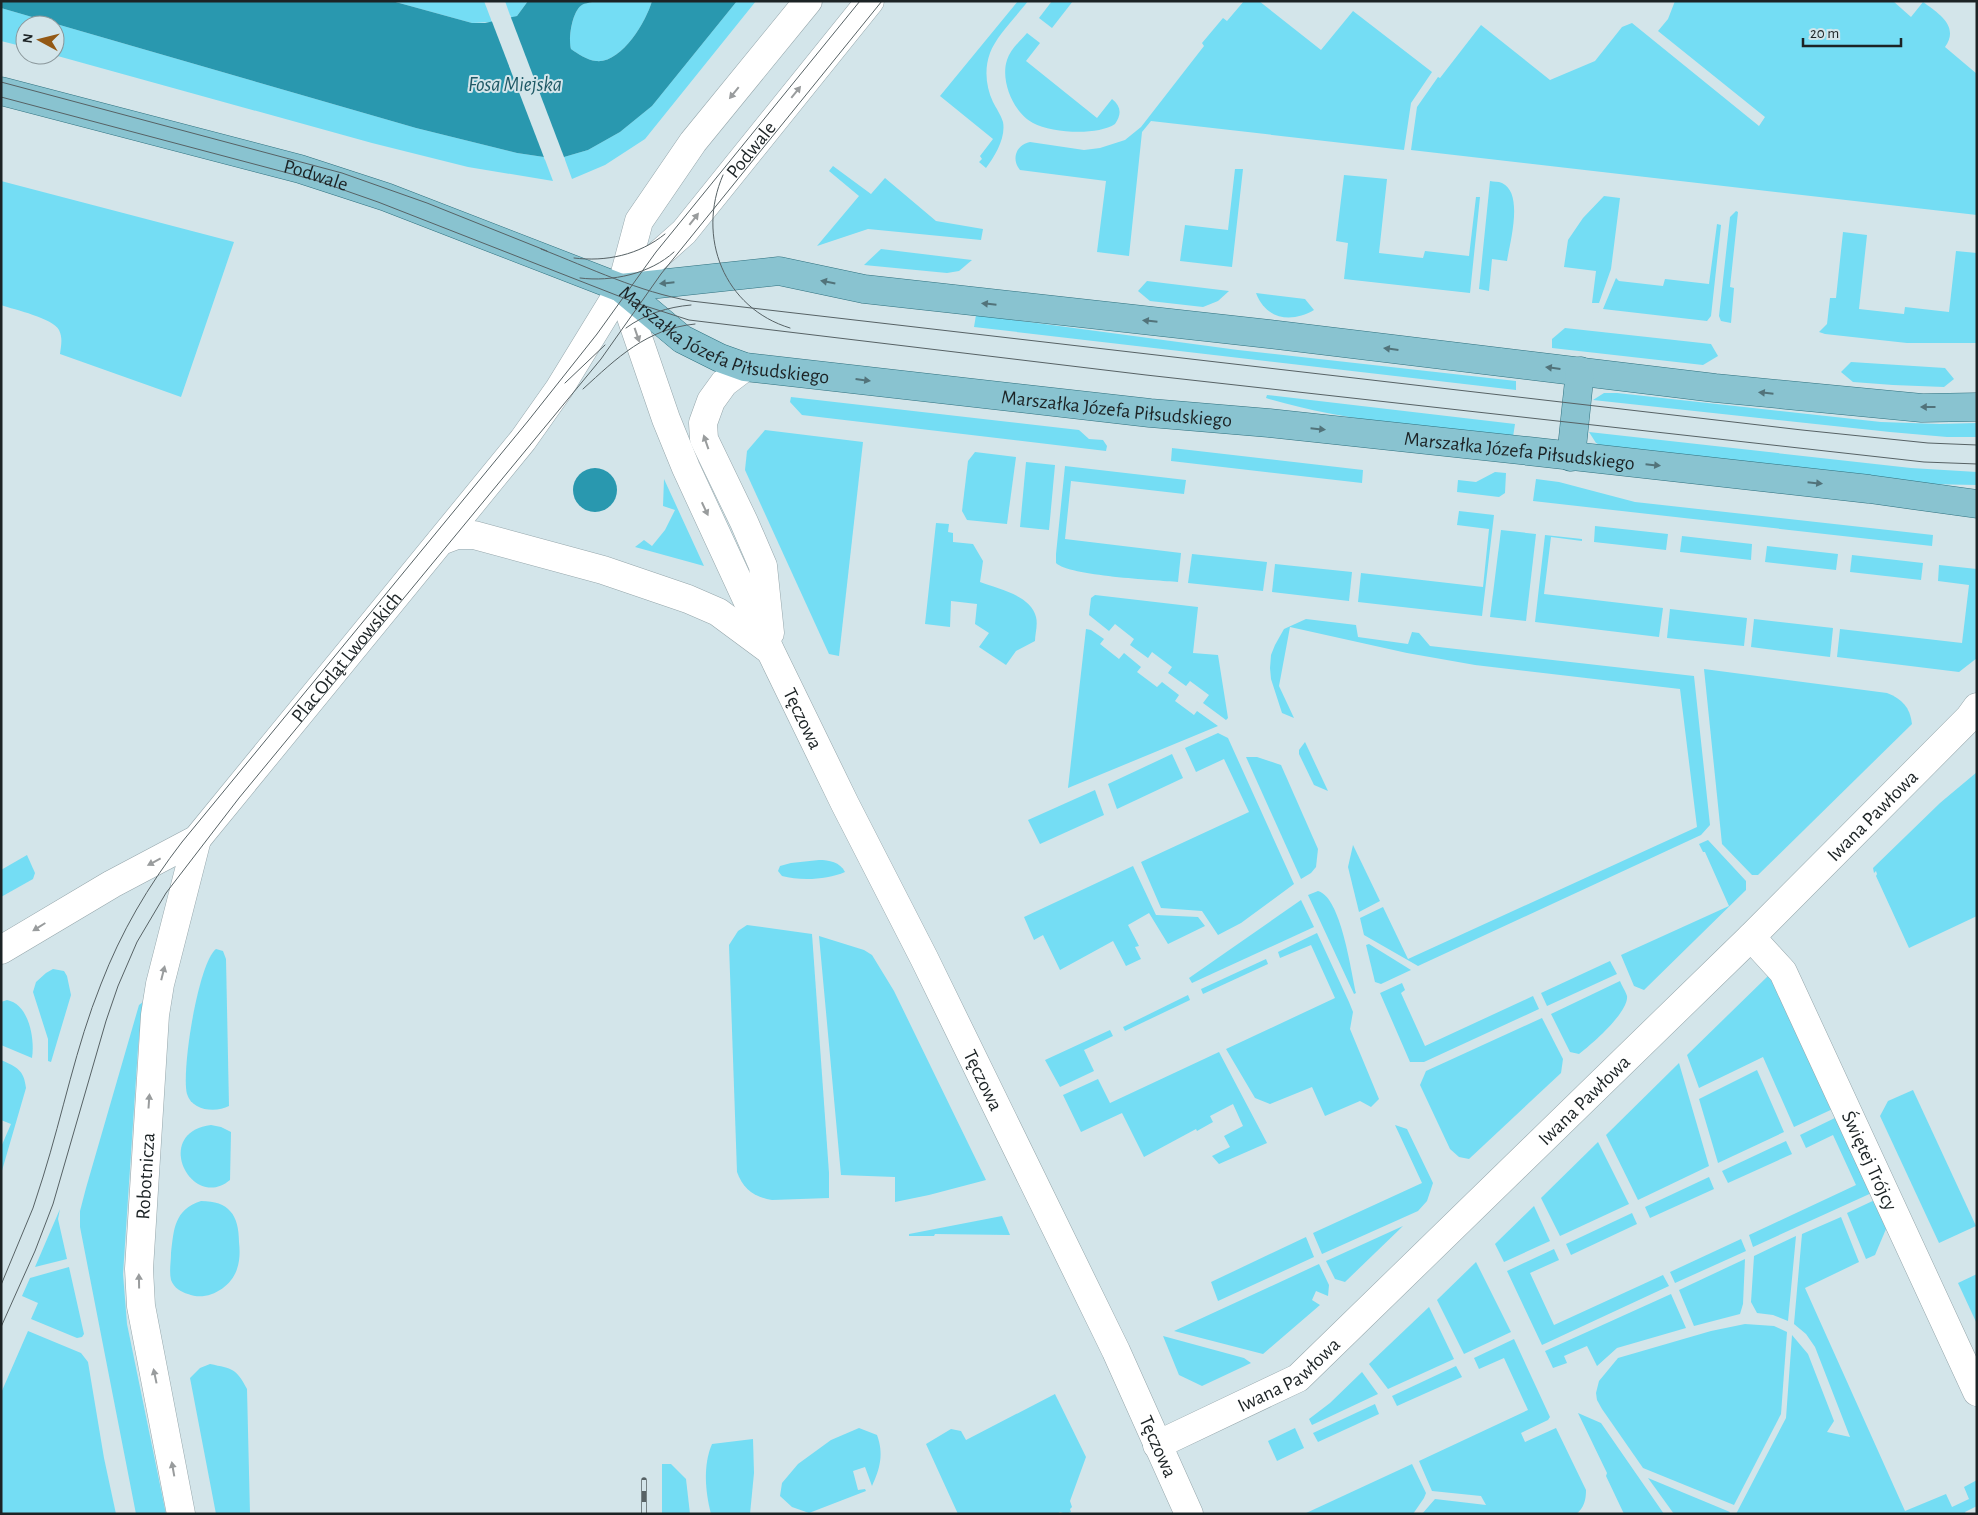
<svg xmlns="http://www.w3.org/2000/svg" width="1978" height="1515" font-family="'Alegreya Sans',sans-serif">
<style>
.green{fill:#74ddf4}
.water{fill:#2998af}
.pier{fill:#d3e5ea}
.lines{fill:none;stroke-linecap:round;stroke-linejoin:round}
.minor-casing{stroke:#95a6ab;stroke-width:29}
.major-casing{stroke:#30717f;stroke-width:29}
.minor{stroke:#fff;stroke-width:28}
.major{stroke:#89c3d0;stroke-width:28}
.tram{stroke:#576265;stroke-width:1}
.rail-casing{stroke:#576265;stroke-width:5.5}
.rail{stroke:#d3e5ea;stroke-width:4;stroke-dasharray:11;stroke-linecap:butt}
.oneway{fill:#999c9d}
.oneway2{fill:#52737a}
.labels{text-anchor:middle;stroke-width:4;stroke-linejoin:round;paint-order:stroke}
.street-label{font-size:20px;fill:#1c2325;stroke:#d3e5ea}
.water-label{font-size:21px;font-style:italic;fill:#1f5966;stroke:#d3e5ea}
</style>
<rect width="100%" height="100%" fill="#d3e5ea"/>
<!-- green -->
<g class="green">
<polygon points="392,1 484,1 492,22 472,23"/>
<polygon points="505,1 528,1 517,16 511,18"/>
<path d="M594 1H652C646 22 621 64 596 61 587 60 578 54 571 49 568 39 572 11 582 5 585 3 591 3 594 1Z"/>
<polygon points="737,1 756,1 645,139 605,165 572,179 564,157 588,150 620,132 652,106"/>
<path d="M1018 1H1028C1017 16 996 36 990 53 984 69 986 87 993 102 996 108 1001 115 1003 122 1006 138 995 156 986 168L979 162 982 159 980 156 993 139 940 96Z"/>
<polygon points="1052,1 1073,1 1052,28 1039,18"/>
<path d="M1244 1H1259L1321 50 1353 11 1432 72 1411 103 1404 150 1151 121 1142 132 1129 256 1097 252 1106 181 1020 170C1011 159 1016 145 1030 142L1084 150 1100 148 1125 140 1141 127 1204 46 1202 43 1223 18 1227 21Z"/>
<path d="M1675 1H1893L1911 17 1923 2C1938 13 1960 26 1945 47L1977 74V215L1411 150 1417 107 1438 77 1440 78 1481 25 1550 80 1595 61 1622 27 1632 23 1759 126 1765 117 1658 31 1668 19Z"/>
<polygon points="1,8 416,128 517,153 544,157 553,181 468,167 372,143 54,55 55,25 25,25 25,47 1,41"/>
<path d="M1027 33 1040 43 1026 61 1097 118 1112 99C1121 106 1122 114 1115 124 1097 136 1052 133 1033 123 1014 113 1000 81 1007 60 1010 50 1020 41 1027 33Z"/>
<polygon points="833,166 871,194 885,178 936,221 983,229 981,240 868,229 817,246 859,196 829,171"/>
<polygon points="1235,169 1243,169 1232,267 1180,261 1185,225 1228,230"/>
<polygon points="1344,175 1387,179 1379,253 1423,258 1425,251 1469,256 1476,197 1480,197 1470,293 1344,279 1348,243 1336,241"/>
<path d="M1 181 234 242 181 397 60 354C61 346 63 338 59 330 53 318 15 310 1 305Z"/>
<path d="M1490 181C1494 182 1498 181 1502 183 1524 193 1510 242 1507 261L1492 259 1489 291 1479 289Z"/>
<polygon points="1604,196 1620,198 1611,269 1599,303 1592,303 1596,271 1564,267 1568,240 1583,218"/>
<polygon points="1736,211 1738,212 1730,287 1734,288 1731,323 1721,321 1719,316 1730,217"/>
<polygon points="1717,224 1721,225 1711,316 1707,321 1603,309 1616,278 1619,281 1663,286 1665,279 1709,284"/>
<polygon points="1843,232 1867,235 1859,309 1904,314 1905,307 1949,312 1956,251 1977,253 1977,343 1907,343 1825,334 1819,332 1827,324 1830,298 1836,298"/>
<polygon points="881,249 972,260 959,271 947,273 864,265"/>
<polygon points="1147,281 1229,291 1218,301 1203,307 1150,301 1138,291"/>
<path d="M1256 293 1305 299 1314 310C1292 323 1266 320 1256 293Z"/>
<polygon points="976,315 1238,350 1516,381 1516,390 974,327"/>
<polygon points="1565,328 1711,344 1718,356 1703,365 1552,348 1552,339"/>
<polygon points="1851,362 1945,368 1954,379 1944,387 1893,385 1853,382 1841,372"/>
<polygon points="1604,393 1617,393 1881,422 1940,424 1977,423 1977,437 1947,437 1890,432 1593,400"/>
<path d="M1267 395 1515 424 1513 437C1430 427 1346 422 1266 398Z"/>
<polygon points="791,397 1079,430 1089,439 1103,440 1107,446 1106,451 802,415 790,402"/>
<polygon points="765,430 863,442 839,656 829,654 745,470 747,451"/>
<polygon points="1589,432 1911,468 1977,472 1977,485 1925,484 1606,448 1596,443"/>
<polygon points="1172,448 1363,470 1362,483 1171,461"/>
<polygon points="975,452 1016,457 1007,524 967,520 962,511 968,461"/>
<polygon points="1026,462 1055,465 1049,530 1020,527"/>
<path d="M1065 466 1186 480 1184 494 1071 481 1065 539 1181 553 1178 582C1156 580 1069 576 1056 563V554Z"/>
<polygon points="1495,472 1506,473 1505,493 1499,497 1457,492 1458,480 1476,482"/>
<polygon points="664,479 704,566 635,547 644,540 652,546 665,530 675,510 663,506"/>
<polygon points="1536,479 1559,482 1635,502 1933,535 1932,546 1533,501"/>
<polygon points="1459,511 1494,515 1482,616 1358,602 1361,573 1483,587 1489,529 1457,525"/>
<path d="M936 523 949 524 948 532 953 533V542L973 544 983 561 980 582C998 589 1031 595 1036 617 1038 625 1035 634 1035 641L1016 651 1006 665 979 647 989 633 975 624 977 604 951 601 950 627 925 624Z"/>
<polygon points="1595,526 1668,534 1666,550 1594,542"/>
<polygon points="1501,530 1536,534 1526,621 1490,617"/>
<polygon points="1545,535 1582,539 1582,541 1551,537 1544,594 1663,608 1659,637 1535,622"/>
<polygon points="1682,536 1752,544 1751,560 1680,552"/>
<polygon points="1767,546 1838,554 1836,570 1765,562"/>
<polygon points="1192,554 1267,562 1263,591 1188,583"/>
<polygon points="1852,555 1923,563 1921,580 1850,572"/>
<polygon points="1275,564 1352,572 1349,601 1272,592"/>
<polygon points="1939,565 1977,569 1977,658 1959,672 1837,657 1840,629 1962,643 1969,585 1938,581"/>
<polygon points="1095,595 1198,607 1193,653 1218,655 1228,718 1226,720 1203,703 1209,695 1190,681 1186,686 1168,673 1172,667 1152,652 1148,658 1130,645 1134,639 1115,624 1109,631 1089,615 1091,598"/>
<polygon points="1670,609 1747,618 1744,646 1667,638"/>
<polygon points="1306,619 1356,625 1358,637 1408,644 1412,632 1419,633 1430,646 1694,676 1710,825 1701,835 1418,966 1364,935 1360,918 1383,907 1408,959 1697,827 1680,689 1475,665 1407,653 1290,627 1279,686 1294,718 1282,713 1271,679 1270,668 1271,655 1275,645 1284,629"/>
<polygon points="1754,619 1833,628 1830,657 1751,647"/>
<polygon points="1086,629 1091,630 1104,639 1100,644 1119,659 1124,653 1141,667 1137,672 1157,687 1162,682 1179,695 1175,701 1194,715 1197,711 1218,726 1068,788"/>
<path d="M1704 669 1887 693C1902 699 1910 707 1912 724L1758 875H1752L1722 844Z"/>
<polygon points="1218,733 1228,738 1294,884 1241,923 1218,935 1202,911 1161,908 1141,862 1249,812 1224,759 1196,772 1185,748"/>
<polygon points="1305,742 1328,791 1314,785 1299,754 1299,750"/>
<polygon points="1172,754 1183,778 1117,809 1108,784"/>
<polygon points="1246,757 1257,757 1281,765 1318,849 1316,867 1311,873 1301,879"/>
<polygon points="1977,772 1977,916 1909,948 1876,876 1877,874 1876,871 1874,873 1873,868 1940,803"/>
<polygon points="1095,790 1104,815 1040,844 1028,820"/>
<polygon points="1708,840 1746,881 1746,890 1644,990 1634,986 1621,955 1729,906 1705,852 1703,852 1699,844"/>
<polygon points="1353,845 1380,901 1359,912 1348,867"/>
<polygon points="27,855 35,873 33,879 1,897 1,870"/>
<path d="M819 860C829 860 840 862 845 872 827 880 800 881 782 876L778 871 780 866 791 863Z"/>
<polygon points="1133,866 1156,915 1198,917 1205,926 1168,944 1149,913 1128,925 1139,946 1135,947 1141,959 1126,966 1113,941 1060,970 1043,935 1034,940 1024,917"/>
<path d="M1318 891C1341 897 1351 971 1356 993L1354 994 1308 895Z"/>
<polygon points="1301,900 1314,927 1192,983 1189,978"/>
<path d="M747 925 812 934 829 1173V1198L772 1200C754 1197 743 1189 737 1172L729 945 738 931Z"/>
<polygon points="1317,933 1349,1002 1353,1012 1350,1029 1379,1099 1371,1107 1360,1101 1325,1116 1312,1087 1270,1104 1255,1098 1226,1049 1335,998 1311,945 1280,958 1278,952"/>
<polygon points="819,936 864,950 872,955 894,991 986,1180 929,1195 895,1202 895,1177 841,1175"/>
<polygon points="1369,944 1411,970 1381,984 1375,982 1366,945"/>
<path d="M216 949 223 951 226 959 229 1106C216 1113 192 1111 187 1094 181 1072 198 963 216 949Z"/>
<polygon points="1266,959 1268,964 1203,994 1201,989"/>
<polygon points="1610,961 1617,974 1547,1006 1541,993"/>
<polygon points="53,969 64,971 67,976 71,995 51,1062 48,1061 48,1039 33,992 36,982 46,973"/>
<polygon points="1768,976 1773,978 1837,1107 1794,1127 1763,1057 1699,1088 1687,1055"/>
<path d="M1620 981C1622 986 1626 992 1627 996 1629 1012 1591 1045 1579 1054L1570 1052 1551 1014Z"/>
<polygon points="1402,983 1405,990 1401,993 1425,1046 1533,996 1539,1009 1424,1062 1410,1062 1380,993"/>
<polygon points="1188,995 1190,1000 1125,1031 1123,1027"/>
<path d="M7 1000C29 1004 35 1039 32 1058L1 1045V1002Z"/>
<polygon points="143,1002 138,1048 123,1274 127,1324 166,1514 136,1514 80,1227 80,1211 86,1188 139,1005"/>
<polygon points="1542,1018 1563,1059 1561,1073 1469,1159 1459,1157 1450,1149 1420,1085 1426,1071"/>
<polygon points="1110,1030 1113,1036 1084,1050 1094,1071 1060,1087 1045,1060"/>
<polygon points="1219,1052 1267,1143 1219,1164 1212,1156 1230,1147 1224,1136 1243,1126 1233,1104 1210,1116 1213,1122 1197,1131 1196,1129 1144,1157 1122,1113 1081,1132 1063,1095 1098,1079 1110,1103"/>
<path d="M1 1060C17 1067 24 1070 26 1088L1 1174V1147L11 1124 1 1120Z"/>
<polygon points="1679,1063 1709,1166 1638,1200 1606,1135"/>
<polygon points="1757,1070 1784,1132 1718,1163 1699,1099"/>
<polygon points="1913,1090 1976,1226 1939,1243 1880,1116 1888,1101"/>
<polygon points="1841,1115 1876,1191 1753,1247 1749,1235 1856,1185 1833,1135 1806,1148 1800,1135"/>
<path d="M211 1125 221 1127 231 1132 230 1180C192 1212 151 1133 211 1125Z"/>
<polygon points="1395,1125 1407,1129 1433,1183 1427,1201 1418,1211 1322,1254 1313,1233 1422,1183"/>
<polygon points="1786,1141 1792,1154 1728,1183 1722,1171"/>
<polygon points="1598,1142 1629,1204 1560,1236 1541,1198"/>
<polygon points="1709,1177 1714,1189 1650,1218 1645,1207"/>
<polygon points="1879,1198 1889,1222 1875,1255 1866,1259 1847,1213"/>
<path d="M201 1201C229 1201 239 1215 239 1242 240 1251 240 1260 237 1269 231 1288 207 1302 188 1294 181 1292 174 1288 171 1280 169 1271 171 1262 171 1253 174 1229 174 1210 201 1201Z"/>
<polygon points="1534,1206 1550,1241 1504,1262 1495,1244"/>
<polygon points="60,1209 58,1219 67,1259 35,1267"/>
<polygon points="1632,1213 1637,1224 1571,1255 1566,1244"/>
<polygon points="1002,1216 1010,1235 935,1234 934,1236 909,1236 909,1234"/>
<polygon points="1841,1217 1859,1262 1805,1288 1905,1511 1946,1494 1952,1507 1969,1499 1964,1487 1977,1480 1977,1506 1965,1512 1966,1514 1736,1514 1786,1418 1792,1335 1808,1354 1834,1421 1827,1432 1850,1437 1815,1347 1806,1334 1794,1324 1802,1234"/>
<polygon points="1403,1226 1345,1282 1335,1279 1326,1261"/>
<polygon points="1796,1236 1788,1321 1773,1315 1757,1313 1751,1302 1754,1256"/>
<polygon points="1306,1237 1314,1257 1218,1301 1211,1282"/>
<polygon points="1741,1239 1746,1251 1675,1283 1670,1272"/>
<polygon points="1554,1249 1559,1260 1530,1273 1554,1325 1663,1275 1669,1286 1542,1345 1507,1271"/>
<polygon points="1745,1259 1743,1304 1740,1314 1694,1326 1679,1290"/>
<polygon points="1476,1262 1511,1332 1464,1354 1437,1300"/>
<polygon points="1319,1264 1329,1285 1328,1296 1316,1291 1312,1300 1320,1305 1263,1354 1174,1331"/>
<polygon points="69,1267 84,1334 82,1337 77,1338 31,1319 38,1303 22,1296 30,1278"/>
<polygon points="1977,1274 1977,1324 1958,1283"/>
<polygon points="1671,1294 1686,1328 1617,1348 1597,1366 1587,1346 1564,1356 1567,1363 1553,1368 1545,1351"/>
<polygon points="1429,1307 1454,1359 1388,1389 1369,1364"/>
<polygon points="1745,1324 1774,1326 1787,1332 1781,1414 1734,1505 1643,1468 1602,1409 1597,1400 1596,1393 1599,1381 1618,1358 1711,1331"/>
<polygon points="28,1331 81,1353 88,1362 104,1458 116,1514 1,1514 1,1393"/>
<polygon points="1163,1336 1244,1358 1251,1363 1202,1386 1179,1375"/>
<path d="M1514 1339 1550 1417 1548 1420 1521 1433 1525 1442 1556 1428 1586 1490C1586 1500 1584 1508 1576 1514H1422L1435 1499 1486 1505 1481 1496 1432 1491 1419 1461 1528 1410 1504 1358 1479 1369 1474 1358Z"/>
<path d="M210 1364C233 1369 236 1368 247 1389L250 1514H216L190 1378 200 1368Z"/>
<polygon points="1456,1366 1462,1377 1397,1406 1392,1396"/>
<polygon points="1362,1372 1378,1394 1312,1425 1309,1419 1330,1403"/>
<polygon points="1055,1394 1086,1457 1070,1501 1072,1507 1070,1509 1071,1512 1066,1514 1060,1512 1057,1514 958,1514 926,1444 951,1429 961,1431 966,1440"/>
<polygon points="1375,1404 1379,1414 1318,1442 1313,1433"/>
<polygon points="1578,1413 1601,1423 1664,1514 1624,1514 1606,1476 1607,1473"/>
<path d="M859 1428 877 1435C884 1454 880 1469 872 1486L865 1467 853 1471 858 1490 865 1489 866 1491 809 1513 792 1507 780 1496 782 1483 798 1464 831 1440Z"/>
<polygon points="1295,1428 1304,1448 1277,1461 1268,1441"/>
<path d="M753 1439 754 1473 750 1514H711C705 1491 703 1465 712 1444Z"/>
<polygon points="662,1464 671,1464 686,1479 690,1514 662,1514"/>
<polygon points="1412,1464 1426,1493 1424,1498 1413,1514 1304,1514"/>
<polygon points="1648,1478 1730,1512 1729,1514 1674,1514"/>
</g>
<!-- water -->
<g class="water">
<path d="M1 1H392L472 23H485L517 16 528 1H594C591 3 585 3 582 5 572 11 568 39 571 49 578 54 587 60 596 61 621 64 646 22 652 1H737L652 106 620 132 588 150 564 157H544L517 153 416 128 1 8Z"/>
<circle cx="595" cy="490" r="22"/>
</g>
<!-- pier -->
<polygon class="pier" points="510,15 564,157 565,160 545,160 491,19"/>
<g class="lines">
<!-- minor casing -->
<g class="minor-casing">
<g id="minor">
<path id="s1" d="M621 288 666 419 686 468 771 652 845 804 924 958 1116 1351 1189 1514"/>
<polyline points="621,288 639,221 693,142 808,1"/>
<polyline points="745,367 724,383 711,401 703,423 704,439 744,522 763,566 770,633"/>
<polyline points="441,541 457,535 474,535 603,570 688,599 718,612 768,649"/>
<path id="s2" d="M1751 937 1783 972 1977 1392"/>
<path id="s3" d="M1 950 112 884 197 839 523 440 559 389 621 288 684 232 870 1"/>
<path id="s4" d="M1157 1445 1298 1378 1751 937 1969 718 1977 707"/>
<path id="s5" d="M181 1514 141 1306 139 1269 155 1015 160 984 197 839"/>
</g>
</g>
<!-- major casing -->
<g class="major-casing">
<g id="major">
<path id="s6" d="M1 91 300 169 386 197 621 288 682 339 720 358 745 367 1150 413 1269 423 1528 451 1869 489 1977 504"/>
<polyline points="621,288 779,271 864,289 1269,334 1715,388 1922,408 1977,407"/>
<polyline points="1571,457 1580,371"/>
</g>
</g>
<!-- minor -->
<use href="#minor" class="minor"/>
<!-- major -->
<use href="#major" class="major"/>
<!-- tram -->
<g class="tram">
<polyline points="1,82 342,173 427,203 547,251"/>
<polyline points="1,97 318,181 378,202 639,304 689,320 1146,375 1924,462 1977,464"/>
<path d="M723 175C696 237 724 308 790 328"/>
<path d="M541 249C590 268 639 292 691 301L1802 430 1928 443 1977 445"/>
<path d="M574 258C606 262 639 255 665 234"/>
<path d="M580 278C612 282 650 274 674 252"/>
<path d="M626 328C645 314 668 307 691 305"/>
<polyline points="565,383 605,345"/>
<path d="M583 389C617 358 646 329 695 324"/>
<path d="M1 1285 33 1208 43 1177C63 1113 76 1046 101 984 121 932 148 886 182 842L528 421 597 334 656 252 860 1"/>
<polyline points="1,1327 35,1251 53,1204 106,1021 118,986 137,942 166,893 239,798 601,359 661,274 882,1"/>
</g>
<!-- rail casing -->
<g class="rail-casing">
<polyline id="rail" points="644,1480 644,1514"/>
</g>
<!-- rail -->
<use href="#rail" class="rail"/>
</g>
<!-- one-way arrows -->
<defs><path id="oneway-solid" d="M-6-.8H1V-3.2L6.5 0L1 3.2V.8H-6Z" transform="scale(1.25)"/></defs>
<g class="oneway">
<use href="#oneway-solid" transform="translate(796 92) rotate(-51)"/>
<use href="#oneway-solid" transform="translate(734 93) rotate(129)"/>
<use href="#oneway-solid" transform="translate(694 219) rotate(-52)"/>
<use href="#oneway-solid" transform="translate(637 335) rotate(71)"/>
<use href="#oneway-solid" transform="translate(706 442) rotate(-109)"/>
<use href="#oneway-solid" transform="translate(705 509) rotate(65)"/>
<use href="#oneway-solid" transform="translate(154 862) rotate(152)"/>
<use href="#oneway-solid" transform="translate(39 927) rotate(148)"/>
<use href="#oneway-solid" transform="translate(163 973) rotate(-76)"/>
<use href="#oneway-solid" transform="translate(149 1101) rotate(-86)"/>
<use href="#oneway-solid" transform="translate(139 1281) rotate(-91)"/>
<use href="#oneway-solid" transform="translate(155 1376) rotate(-102)"/>
<use href="#oneway-solid" transform="translate(173 1469) rotate(-100)"/>
</g>
<g class="oneway2">
<use href="#oneway-solid" transform="translate(828 282) rotate(-169)"/>
<use href="#oneway-solid" transform="translate(667 283) rotate(174)"/>
<use href="#oneway-solid" transform="translate(989 304) rotate(-174)"/>
<use href="#oneway-solid" transform="translate(1150 321) rotate(-174)"/>
<use href="#oneway-solid" transform="translate(1391 349) rotate(-173)"/>
<use href="#oneway-solid" transform="translate(1553 368) rotate(-173)"/>
<use href="#oneway-solid" transform="translate(863 380) rotate(7)"/>
<use href="#oneway-solid" transform="translate(1766 393) rotate(-174)"/>
<use href="#oneway-solid" transform="translate(1928 407) rotate(-180)"/>
<use href="#oneway-solid" transform="translate(1318 429) rotate(6)"/>
<use href="#oneway-solid" transform="translate(1653 465) rotate(6)"/>
<use href="#oneway-solid" transform="translate(1815 483) rotate(6)"/>
</g>
<g class="labels">
<!-- street labels -->
<g class="street-label">
<text dy="7" stroke="none"><textPath href="#s3" startOffset="1112">Podwale</textPath></text>
<text dy="7" stroke="none"><textPath href="#s6" startOffset="326">Podwale</textPath></text>
<text dy="7" stroke="none"><textPath href="#s6" startOffset="769">Marszałka Józefa Piłsudskiego</textPath></text>
<text dy="7" stroke="none"><textPath href="#s6" startOffset="1174">Marszałka Józefa Piłsudskiego</textPath></text>
<text dy="7" stroke="none"><textPath href="#s6" startOffset="1579">Marszałka Józefa Piłsudskiego</textPath></text>
<text dy="7" stroke="none"><textPath href="#s3" startOffset="461">Plac Orląt Lwowskich</textPath></text>
<text dy="7" stroke="none"><textPath href="#s1" startOffset="468">Tęczowa</textPath></text>
<text dy="7" stroke="none"><textPath href="#s4" startOffset="960">Iwana Pawłowa</textPath></text>
<text dy="7" stroke="none"><textPath href="#s1" startOffset="872">Tęczowa</textPath></text>
<text dy="7" stroke="none"><textPath href="#s4" startOffset="555">Iwana Pawłowa</textPath></text>
<text dy="7" stroke="none"><textPath href="#s2" startOffset="255">Świętej Trójcy</textPath></text>
<text dy="7" stroke="none"><textPath href="#s5" startOffset="342">Robotnicza</textPath></text>
<text dy="7" stroke="none"><textPath href="#s4" startOffset="150">Iwana Pawłowa</textPath></text>
<text dy="7" stroke="none"><textPath href="#s1" startOffset="1278">Tęczowa</textPath></text>
</g>
<!-- water labels -->
<g class="water-label">
<text x="515" y="91">Fosa Miejska</text>
</g>
</g>
<!-- border -->
<rect width="1978" height="1515" fill="none" stroke="#1c2325" stroke-width="5"/>
<!-- north arrow -->
<g transform="translate(40 40) rotate(277)"><circle r="24" fill="#d3e5ea" stroke="#8a979b"/>
<path d="M0-4L9 19L0 12L-9 19Z" fill="#935915"/>
<text y="-8" font-size="14" font-weight="bold" text-anchor="middle" fill="#1c2325">N</text>
</g>
<!-- scale -->
<path d="M1803 38v8h98v-8" fill="none" stroke="#1c2325" stroke-width="2.5"/>
<text x="1810" y="38" font-size="15" fill="#1c2325" stroke="#d3e5ea" stroke-width="4" paint-order="stroke">20 m</text>
</svg>
